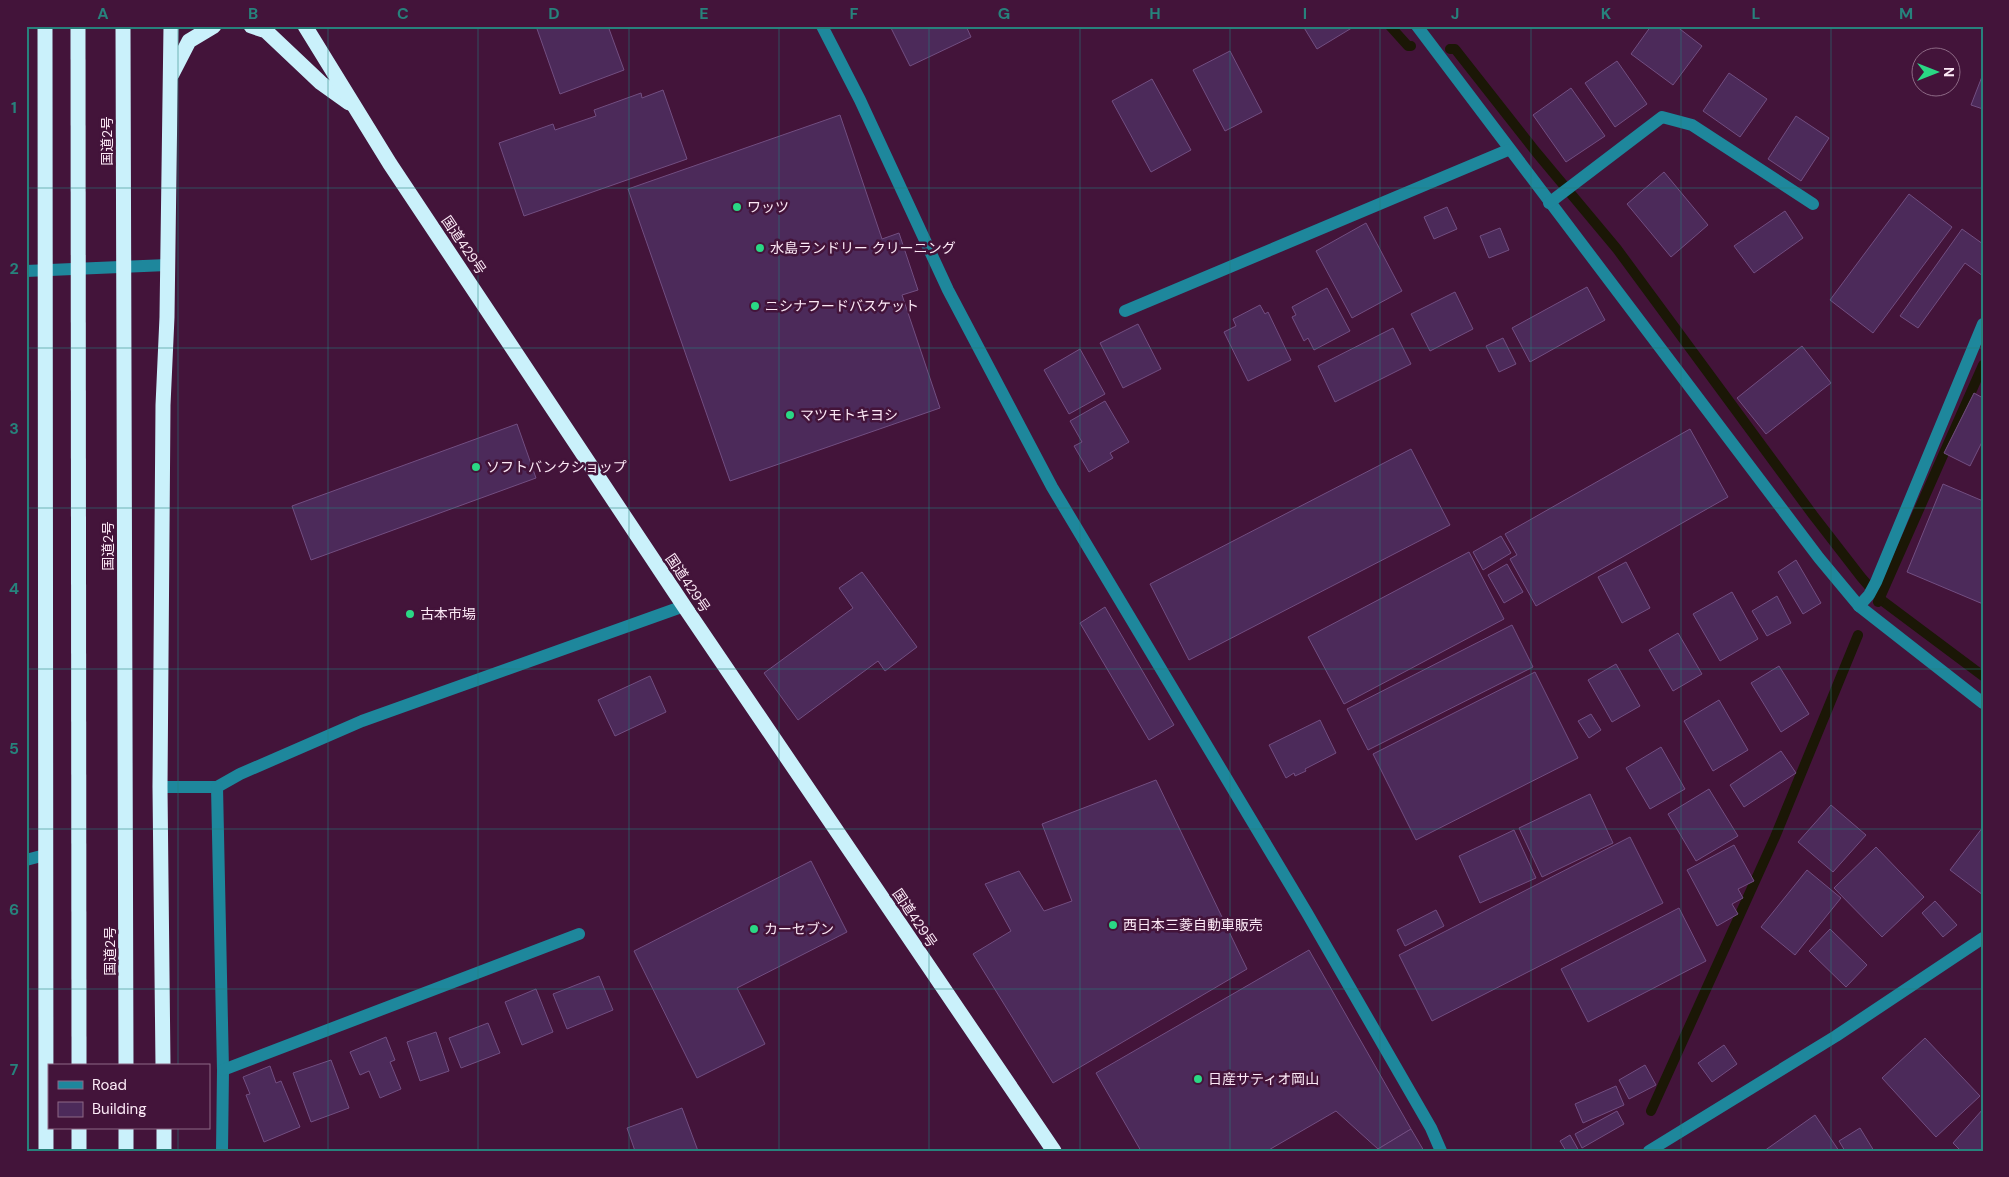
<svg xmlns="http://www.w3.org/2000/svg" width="2009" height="1177" font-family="'DM Sans','Noto Sans JP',sans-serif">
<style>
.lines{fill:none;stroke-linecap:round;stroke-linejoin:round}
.stream{stroke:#1b1706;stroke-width:10}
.building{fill:#4c2a5a;stroke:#724e81}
.minor{stroke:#1e879c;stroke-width:12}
.highway{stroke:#caf1fb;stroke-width:15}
.highway-bridge{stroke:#caf1fb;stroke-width:15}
.grid{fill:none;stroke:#27827c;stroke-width:1;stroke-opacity:0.55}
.poi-dot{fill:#2ad885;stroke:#43143a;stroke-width:2}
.labels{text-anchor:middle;stroke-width:5;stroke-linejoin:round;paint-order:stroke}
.street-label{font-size:14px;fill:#fce9f6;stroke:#43143a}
.poi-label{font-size:14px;fill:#fce9f6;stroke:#43143a;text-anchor:start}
.neatline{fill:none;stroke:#27827c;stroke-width:2}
.grid-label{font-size:16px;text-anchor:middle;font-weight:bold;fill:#27827c}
</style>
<rect width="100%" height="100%" fill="#43143a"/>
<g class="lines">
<!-- stream -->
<g class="stream">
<polyline points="1390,26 1408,46 1411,46"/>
<polyline points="1450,49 1455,49 1536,152 1617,249 1813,515 1861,577 1880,599 1983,676"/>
<polyline points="1878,602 1983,365"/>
<polyline points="1651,1111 1775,837 1858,635"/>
</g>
</g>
<!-- building -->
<g class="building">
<polygon points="536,26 608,26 624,70 560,94"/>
<polygon points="890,26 966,26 971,37 910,66"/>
<polygon points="1303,26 1355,26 1317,49"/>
<polygon points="1651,26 1676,26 1702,46 1673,85 1631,54"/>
<polygon points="1230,51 1262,112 1225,131 1193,70"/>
<polygon points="1617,61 1647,104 1615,127 1585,83"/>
<polygon points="1729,73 1767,99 1740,137 1703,111"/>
<polygon points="1983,74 1983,109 1971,105"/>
<polygon points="1152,79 1191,150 1151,172 1112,101"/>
<polygon points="1571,88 1605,136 1566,162 1533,115"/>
<polygon points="663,90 687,159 524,216 499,143 553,124 555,130 596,116 594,110 641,93 642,98"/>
<polygon points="840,115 882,239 899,233 918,290 902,295 940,408 730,481 628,189"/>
<polygon points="1796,116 1829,138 1801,181 1768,159"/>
<polygon points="1664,172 1708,225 1671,257 1627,204"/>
<polygon points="1909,194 1952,227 1873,333 1830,300"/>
<polygon points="1447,207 1457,229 1434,239 1424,217"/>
<polygon points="1785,211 1803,238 1754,273 1734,246"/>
<polygon points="1366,223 1402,291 1352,318 1316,251"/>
<polygon points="1500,228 1509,250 1489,258 1480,236"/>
<polygon points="1962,229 1983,244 1983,276 1965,263 1918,328 1900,316"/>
<polygon points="1587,287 1605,320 1530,362 1512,328"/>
<polygon points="1327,288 1350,331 1314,350 1308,338 1304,341 1292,317 1296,315 1292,307"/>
<polygon points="1455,292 1473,329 1430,351 1411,314"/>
<polygon points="1260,305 1265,314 1268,312 1291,360 1248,381 1224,332 1236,326 1233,319"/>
<polygon points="1138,324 1161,369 1123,388 1100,343"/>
<polygon points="1393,328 1411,364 1335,402 1318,366"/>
<polygon points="1503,338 1516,364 1499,372 1486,346"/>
<polygon points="1802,346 1831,383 1766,434 1737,398"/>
<polygon points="1080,349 1105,394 1069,414 1044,370"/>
<polygon points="1974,393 1983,398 1983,440 1970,466 1944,453"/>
<polygon points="1105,401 1129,442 1110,453 1113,458 1089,472 1074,446 1082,442 1070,421"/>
<polygon points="517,424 536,478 311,560 292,506"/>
<polygon points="1690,429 1728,497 1536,606 1510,559 1517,555 1505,534"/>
<polygon points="1411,449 1450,525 1189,660 1150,584"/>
<polygon points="1943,484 1983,501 1983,604 1907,572"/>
<polygon points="1501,536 1511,553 1483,570 1473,552"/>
<polygon points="1469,552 1504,619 1344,704 1308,637"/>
<polygon points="1796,560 1821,603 1803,614 1778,572"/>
<polygon points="1626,562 1650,608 1622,623 1598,577"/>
<polygon points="1507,564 1523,592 1504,603 1488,575"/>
<polygon points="862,572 917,647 885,671 878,661 798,720 764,673 853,608 839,588"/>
<polygon points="1732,592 1758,639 1720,661 1693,614"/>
<polygon points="1777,596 1791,623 1767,636 1752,611"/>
<polygon points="1105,607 1174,725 1149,740 1080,623"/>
<polygon points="1512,625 1533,667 1368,750 1347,709"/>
<polygon points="1678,633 1702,674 1673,691 1649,650"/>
<polygon points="1616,664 1640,706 1612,722 1588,680"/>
<polygon points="1779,666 1809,714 1781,732 1751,683"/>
<polygon points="1535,672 1578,758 1416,840 1373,754"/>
<polygon points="650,676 666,712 615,736 598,700"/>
<polygon points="1719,700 1748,750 1713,771 1684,721"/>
<polygon points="1591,714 1601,730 1589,738 1578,721"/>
<polygon points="1320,720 1336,753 1305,769 1306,771 1295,776 1294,773 1286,778 1269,745"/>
<polygon points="1661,747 1685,789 1650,809 1626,768"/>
<polygon points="1781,751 1796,773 1744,807 1730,785"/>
<polygon points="1156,780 1247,969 1053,1083 973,954 1011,931 985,884 1019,871 1044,911 1072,901 1042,824"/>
<polygon points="1709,789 1738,836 1696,861 1668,814"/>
<polygon points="1590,794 1613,843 1542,877 1519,828"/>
<polygon points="1831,805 1866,835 1833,872 1798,842"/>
<polygon points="1983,827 1983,895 1950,870"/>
<polygon points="1514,830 1536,878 1480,903 1459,856"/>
<polygon points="1630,837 1663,903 1432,1021 1399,955"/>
<polygon points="1734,845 1754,881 1738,889 1743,898 1732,904 1738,914 1717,926 1687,870"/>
<polygon points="1876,847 1924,897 1882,937 1834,888"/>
<polygon points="811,861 847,932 737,988 765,1044 697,1078 634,951"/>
<polygon points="1807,870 1841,898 1795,955 1761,927"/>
<polygon points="1935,901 1957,925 1943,937 1922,913"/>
<polygon points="1679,908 1706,961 1588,1022 1561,969"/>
<polygon points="1436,910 1444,926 1405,946 1397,930"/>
<polygon points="1830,929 1867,965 1846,987 1809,951"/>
<polygon points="1309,950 1411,1129 1378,1149 1336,1111 1267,1151 1141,1151 1096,1073"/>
<polygon points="599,976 613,1010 567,1029 553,994"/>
<polygon points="536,989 553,1032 522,1045 505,1002"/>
<polygon points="488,1023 500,1053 461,1068 449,1038"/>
<polygon points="436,1032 449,1071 420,1081 407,1042"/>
<polygon points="386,1037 395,1060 390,1062 401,1089 380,1098 369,1071 360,1075 350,1052"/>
<polygon points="1925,1038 1980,1096 1936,1137 1882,1078"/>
<polygon points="1724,1045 1737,1064 1712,1082 1698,1063"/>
<polygon points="331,1060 349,1108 311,1122 293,1073"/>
<polygon points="1645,1065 1656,1085 1629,1099 1619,1080"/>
<polygon points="270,1066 276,1083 281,1081 300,1127 264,1142 246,1095 250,1094 243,1077"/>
<polygon points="1616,1086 1624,1105 1583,1123 1575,1104"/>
<polygon points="682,1108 698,1151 635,1151 627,1128"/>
<polygon points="1983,1109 1983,1151 1961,1151 1953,1143"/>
<polygon points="1617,1111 1624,1124 1582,1148 1575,1134"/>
<polygon points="1815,1115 1839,1151 1764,1151"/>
<polygon points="1860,1128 1874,1151 1845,1151 1839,1141"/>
<polygon points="1411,1129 1424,1151 1379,1151 1378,1149"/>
<polygon points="1570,1135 1579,1151 1566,1151 1560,1141"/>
</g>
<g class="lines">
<!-- minor -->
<g class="minor">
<polyline points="822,26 860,100 948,290 1052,487 1307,913 1431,1128 1441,1151"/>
<polyline points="1417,26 1819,558 1859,606 1983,703"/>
<polyline points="1549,203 1662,117 1692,125 1813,204"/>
<polyline points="26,271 167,265"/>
<polyline points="1125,311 1508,150"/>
<polyline points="1859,606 1869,595 1876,582 1983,324"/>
<polyline points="160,787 217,787 240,774 362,721 684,606"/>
<polyline points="217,787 223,1070 222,1151"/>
<polyline points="26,860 45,855"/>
<polyline points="223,1070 579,934"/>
<polyline points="1649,1151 1836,1036 1983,938"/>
</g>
<!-- highway -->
<g class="highway">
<polyline points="45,26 46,1151"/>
<polyline points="251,26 266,31 321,83 349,103"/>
<polyline points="305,26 390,164 684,606 1054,1151"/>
<polyline points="172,74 189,41 214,26"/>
<polyline points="163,1066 160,787 163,405 167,317 171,26"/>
<polyline points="79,1128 79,1151"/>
<polyline points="126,1128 126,1151"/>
<polyline points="164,1128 164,1151"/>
</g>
<!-- highway-bridge -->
<g class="highway-bridge">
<polyline points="78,26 79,1066"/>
<polyline points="123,26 126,1066"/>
</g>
</g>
<!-- grid -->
<path class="grid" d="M178 26V1066M328 26V1151M478 26V1151M629 26V1151M779 26V1151M929 26V1151M1080 26V1151M1230 26V1151M1380 26V1151M1531 26V1151M1681 26V1151M1831 26V1151M26 188H1983M26 348H1983M26 508H1983M26 669H1983M26 829H1983M26 989H1983M178 1128V1151"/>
<!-- markers -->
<g class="poi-dot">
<circle cx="737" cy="207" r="5"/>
<circle cx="760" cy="248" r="5"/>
<circle cx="755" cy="306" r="5"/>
<circle cx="790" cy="415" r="5"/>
<circle cx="476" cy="467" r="5"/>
<circle cx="410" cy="614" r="5"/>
<circle cx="1113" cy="925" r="5"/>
<circle cx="754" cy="929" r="5"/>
<circle cx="1198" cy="1079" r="5"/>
</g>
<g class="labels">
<!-- street labels -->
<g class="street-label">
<text transform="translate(107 141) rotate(-90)" y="5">国道2号</text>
<text transform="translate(464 245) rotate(56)" y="5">国道429号</text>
<text transform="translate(108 546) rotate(-90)" y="5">国道2号</text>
<text transform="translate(688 583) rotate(56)" y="5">国道429号</text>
<text transform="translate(915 918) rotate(56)" y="5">国道429号</text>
<text transform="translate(110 951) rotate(-90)" y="5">国道2号</text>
</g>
<!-- poi labels -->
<g class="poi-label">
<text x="747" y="212">ワッツ</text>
<text x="770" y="253">水島ランドリー クリーニング</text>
<text x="765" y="311">ニシナフードバスケット</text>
<text x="800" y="420">マツモトキヨシ</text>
<text x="486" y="472">ソフトバンクショップ</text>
<text x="420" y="619">古本市場</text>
<text x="1123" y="930">西日本三菱自動車販売</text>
<text x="764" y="934">カーセブン</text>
<text x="1208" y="1084">日産サティオ岡山</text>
</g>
</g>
<!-- border -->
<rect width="2009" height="1177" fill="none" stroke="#43143a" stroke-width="55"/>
<!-- legend -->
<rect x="48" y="1064" width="162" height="65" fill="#43143a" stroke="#8d6985"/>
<rect x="58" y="1081" width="25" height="8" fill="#1e879c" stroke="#8d6985"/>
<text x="92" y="1090" font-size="15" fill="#fce9f6">Road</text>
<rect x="58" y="1102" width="25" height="15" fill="#4c2a5a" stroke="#8d6985"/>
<text x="92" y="1114" font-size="15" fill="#fce9f6">Building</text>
<!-- north arrow -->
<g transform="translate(1936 72) rotate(90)"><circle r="24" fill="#43143a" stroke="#8d6985"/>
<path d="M0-4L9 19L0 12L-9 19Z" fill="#2ad885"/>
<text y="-8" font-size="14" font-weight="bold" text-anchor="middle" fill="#fce9f6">N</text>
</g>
<rect x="28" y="28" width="1954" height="1122" class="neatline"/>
<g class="grid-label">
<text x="103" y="19">A</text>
<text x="253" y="19">B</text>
<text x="403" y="19">C</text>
<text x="554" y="19">D</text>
<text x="704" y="19">E</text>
<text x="854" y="19">F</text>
<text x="1004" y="19">G</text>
<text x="1155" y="19">H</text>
<text x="1305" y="19">I</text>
<text x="1455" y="19">J</text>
<text x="1606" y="19">K</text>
<text x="1756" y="19">L</text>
<text x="1906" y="19">M</text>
<text x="14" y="113">1</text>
<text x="14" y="274">2</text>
<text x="14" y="434">3</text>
<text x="14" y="594">4</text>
<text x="14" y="754">5</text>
<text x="14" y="915">6</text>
<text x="14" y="1075">7</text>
</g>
</svg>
